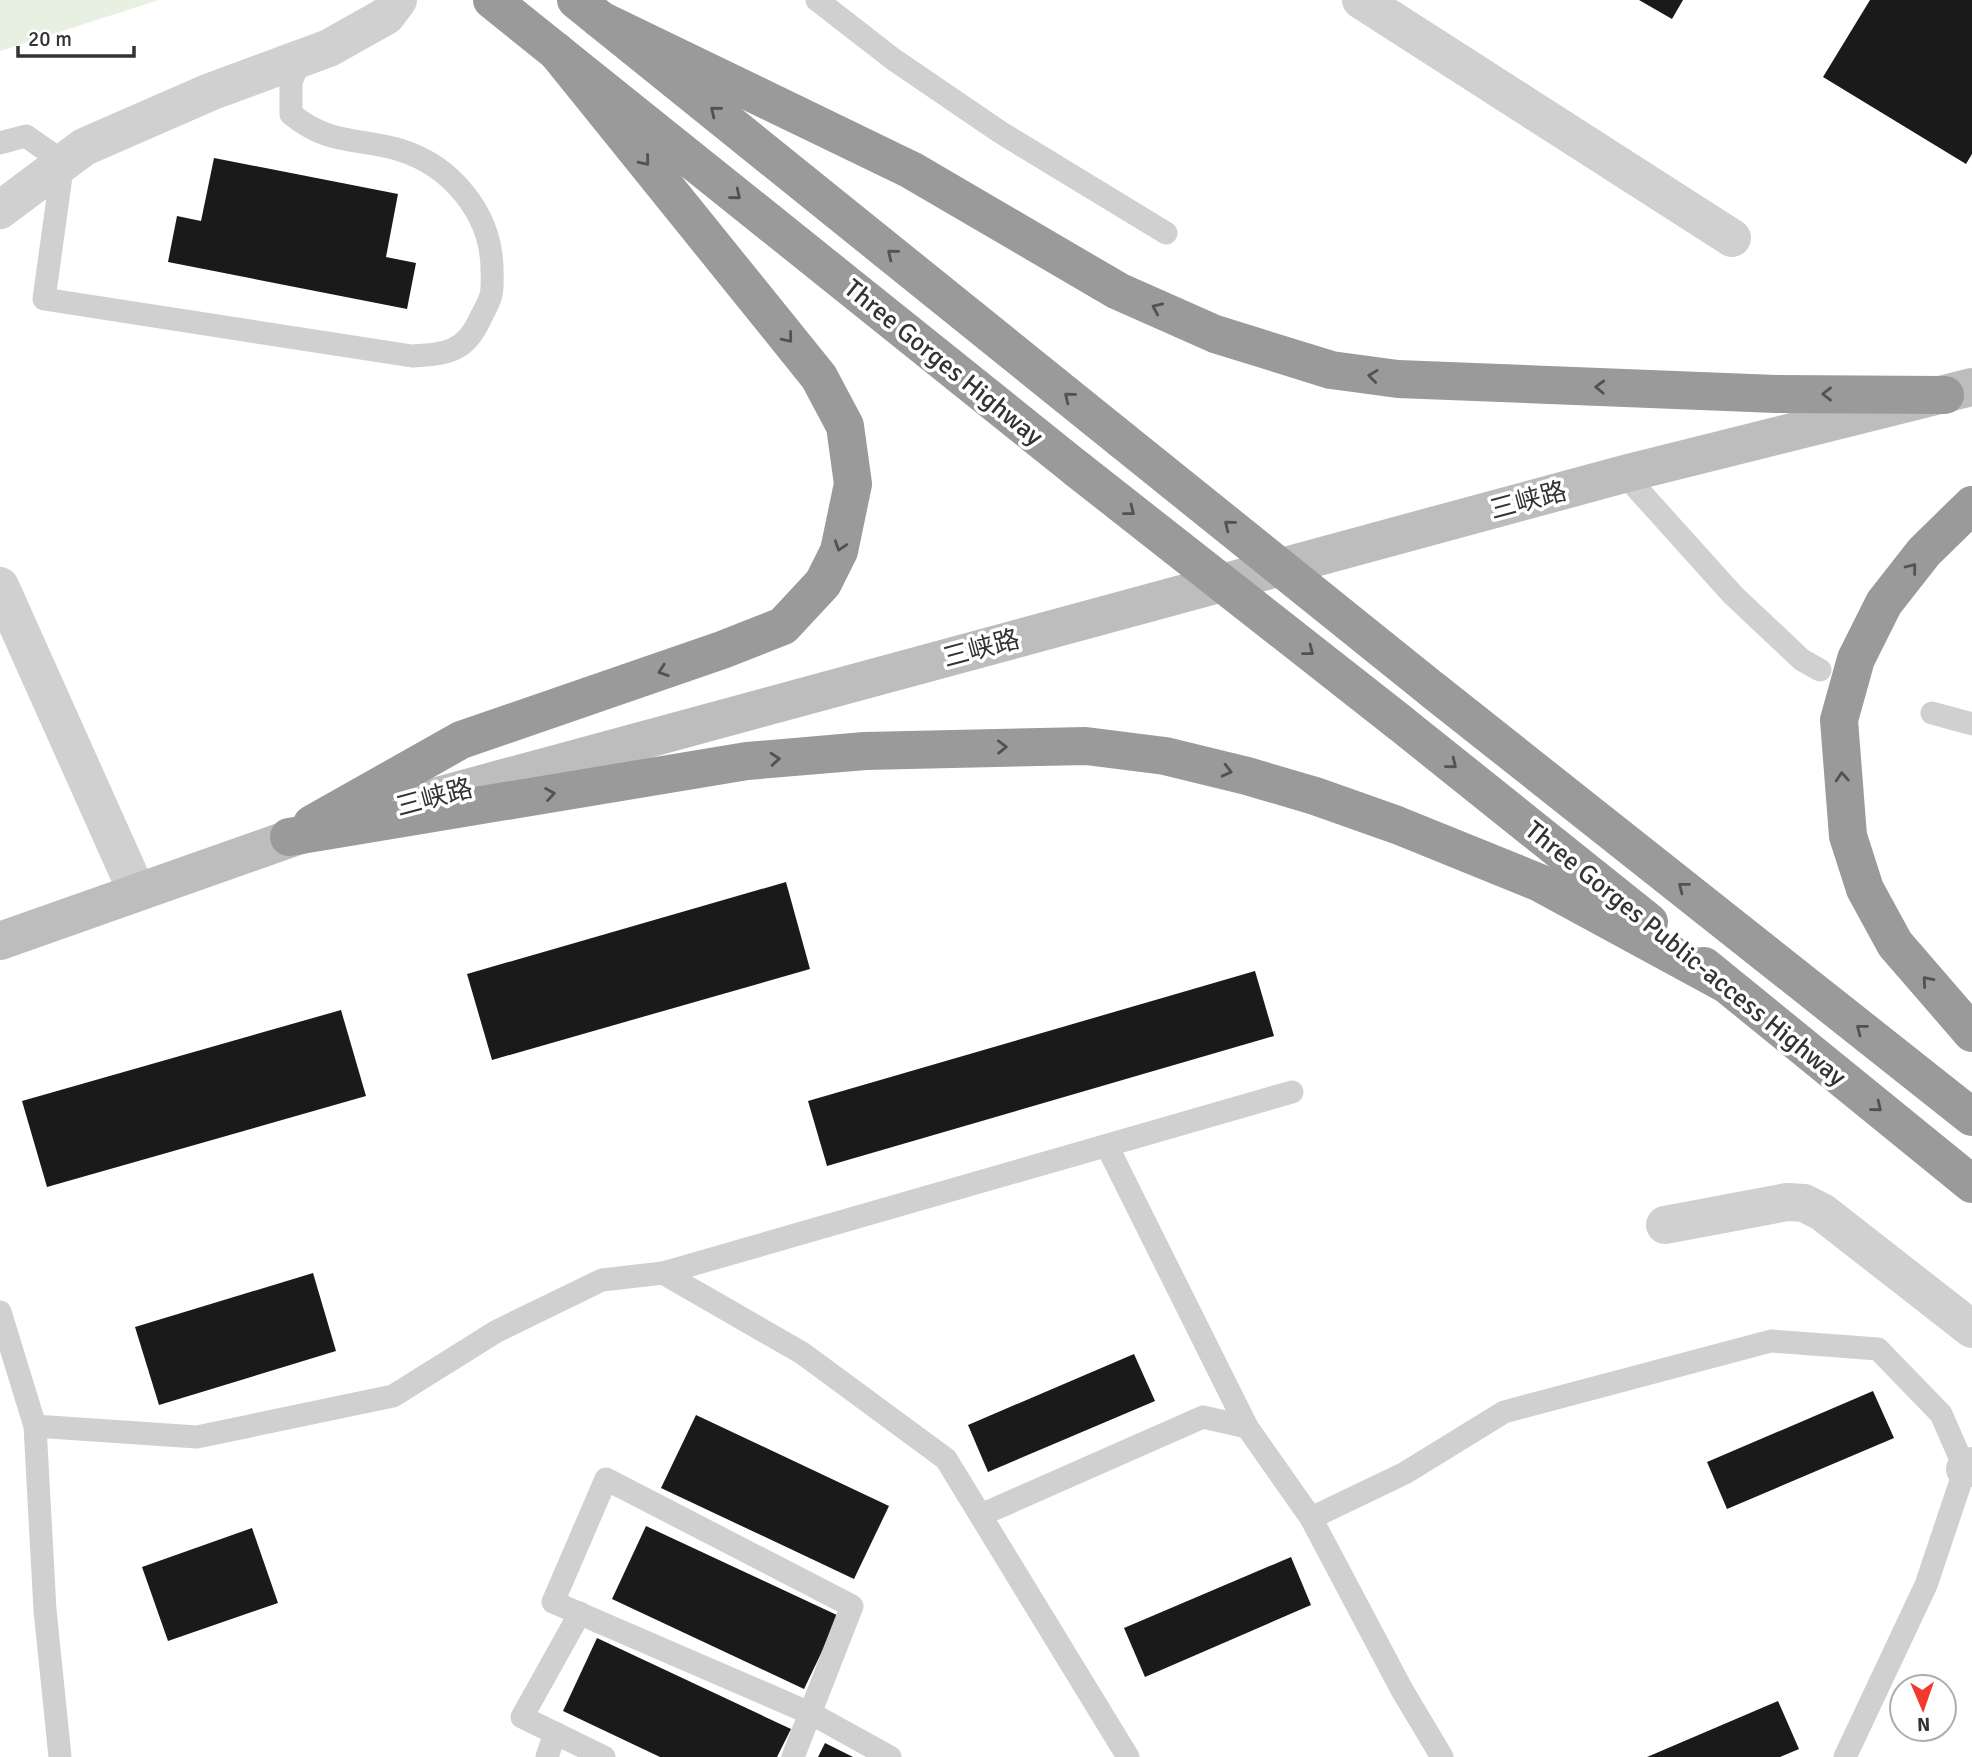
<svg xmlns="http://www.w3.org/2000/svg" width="1972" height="1757" font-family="Signika,'Noto Sans SC',sans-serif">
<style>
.green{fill:#e7f0e1}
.building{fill:#1a1a1a}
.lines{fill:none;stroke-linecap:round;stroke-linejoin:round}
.lane{stroke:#d0d0d0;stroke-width:23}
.street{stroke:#d0d0d0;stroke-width:38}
.secondary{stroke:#bdbdbd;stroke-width:38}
.highway{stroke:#9a9a9a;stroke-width:38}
.highway-bridge{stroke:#9a9a9a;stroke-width:38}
.oneway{stroke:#525252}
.labels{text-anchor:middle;stroke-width:7;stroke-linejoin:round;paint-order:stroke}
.street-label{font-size:26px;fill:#333;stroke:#fff}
</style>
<rect width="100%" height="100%" fill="#fff"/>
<!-- green -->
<polygon class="green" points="0,0 159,0 0,51"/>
<!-- building -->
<g class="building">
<polygon points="1639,0 1683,0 1672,19"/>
<polygon points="1870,0 1972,0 1972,154 1966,164 1823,77"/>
<polygon points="214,158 398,194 386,257 416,263 407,309 168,262 177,216 201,221"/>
<polygon points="786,882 810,969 492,1060 467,974"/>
<polygon points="1255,971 1274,1036 827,1166 808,1101"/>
<polygon points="341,1010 366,1096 47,1187 22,1101"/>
<polygon points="313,1273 336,1351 159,1405 135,1327"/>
<polygon points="1134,1354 1155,1401 988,1472 968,1425"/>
<polygon points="1873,1391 1894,1438 1727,1509 1707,1462"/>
<polygon points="696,1415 889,1506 854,1579 661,1488"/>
<polygon points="646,1526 839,1616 804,1689 612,1599"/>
<polygon points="252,1528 278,1603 168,1641 142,1567"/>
<polygon points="1291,1557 1311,1605 1145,1677 1124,1628"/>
<polygon points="597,1638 791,1729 777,1757 660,1757 563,1711"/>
<polygon points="1778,1701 1799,1749 1780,1757 1647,1757"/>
<polygon points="825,1743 853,1757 818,1757"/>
</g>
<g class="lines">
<!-- lane -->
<g class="lane">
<polyline points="817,0 893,59 1000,132 1166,233"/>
<path d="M0 143 26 136 63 162 44 299 412 356C445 354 465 353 480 319 484 311 489 303 491 295 493 287 492 276 492 268 491 214 452 166 400 150 357 137 330 146 291 114V82L301 58"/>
<polyline points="1624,474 1733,595 1802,660 1820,670"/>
<polyline points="1932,713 1972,724"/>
<polyline points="1107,1146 1247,1427"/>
<polyline points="663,1273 1292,1092"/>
<polyline points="0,1312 35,1426 45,1610 60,1757"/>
<polyline points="35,1426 197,1437 393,1396 497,1331 602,1280 663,1273 802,1353 946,1459 1128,1757"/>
<polyline points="981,1515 1203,1417 1247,1427 1311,1518 1402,1690 1442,1757"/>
<polyline points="1311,1518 1405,1473 1504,1412 1771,1341 1878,1349 1941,1414 1965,1469 1926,1585 1845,1757"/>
<polyline points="580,1613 522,1717 604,1757"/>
<polyline points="547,1757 555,1733"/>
<polyline points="793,1757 852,1606 606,1479 553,1602 812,1714 890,1757"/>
</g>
<!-- street -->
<g class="street">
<polyline points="1361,0 1732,238"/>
<polyline points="0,210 84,147 210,92 329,48 386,16 398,0"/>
<polyline points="0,586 137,892"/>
<polyline points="1665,1225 1787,1202 1804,1203 1822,1212 1972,1329"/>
<polyline points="1965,1469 1972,1466"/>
</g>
<!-- secondary -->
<g class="secondary">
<polyline points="419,801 1624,474 1972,387"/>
<polyline points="0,941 320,828"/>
</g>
<!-- highway -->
<g class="highway">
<polyline points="492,0 1077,469"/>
<polyline points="576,0 1122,440"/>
<polyline points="601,20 911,170 1118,291 1215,334 1331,370 1398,379 1776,394 1945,395"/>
<polyline points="1972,505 1924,552 1884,603 1856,659 1839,720 1848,836 1865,889 1895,944 1972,1033"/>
<polyline points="1434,691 1972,1117"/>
<polyline points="1399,722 1649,922"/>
<polyline points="312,824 461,740 722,650 783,626 823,583 839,551 853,484 845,426 819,377 556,51"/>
<polyline points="289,837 747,761 865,751 1086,746 1165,756 1247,776 1315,796 1397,825 1540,883 1724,983"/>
<polyline points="1704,966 1972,1184"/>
</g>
<!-- highway-bridge -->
<g class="highway-bridge">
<polyline points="1122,440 1434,691"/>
<polyline points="1077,469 1399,722"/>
</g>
</g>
<!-- one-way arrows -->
<defs><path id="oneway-chevron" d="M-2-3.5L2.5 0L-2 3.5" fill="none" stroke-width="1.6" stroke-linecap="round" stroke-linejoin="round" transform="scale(1.75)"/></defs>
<g class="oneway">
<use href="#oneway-chevron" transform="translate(715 111) rotate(-141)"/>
<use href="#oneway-chevron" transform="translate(645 161) rotate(51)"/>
<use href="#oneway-chevron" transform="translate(736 195) rotate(39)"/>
<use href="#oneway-chevron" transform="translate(892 254) rotate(-141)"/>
<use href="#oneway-chevron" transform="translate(1157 308) rotate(-156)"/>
<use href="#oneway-chevron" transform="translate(788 338) rotate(51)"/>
<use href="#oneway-chevron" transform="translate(1373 376) rotate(-173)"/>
<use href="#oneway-chevron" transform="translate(1600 387) rotate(-178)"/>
<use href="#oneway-chevron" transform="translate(1827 394) rotate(-180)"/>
<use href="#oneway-chevron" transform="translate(1069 397) rotate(-141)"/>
<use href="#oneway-chevron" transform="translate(1130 511) rotate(38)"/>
<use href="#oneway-chevron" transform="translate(1229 525) rotate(-141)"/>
<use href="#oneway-chevron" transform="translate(840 546) rotate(108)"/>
<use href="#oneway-chevron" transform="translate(1912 568) rotate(-52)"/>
<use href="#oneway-chevron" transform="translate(1309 651) rotate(38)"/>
<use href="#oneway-chevron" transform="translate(663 671) rotate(161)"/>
<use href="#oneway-chevron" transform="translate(1002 747) rotate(-1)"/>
<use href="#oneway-chevron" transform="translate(775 759) rotate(-5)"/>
<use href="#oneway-chevron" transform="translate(1452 764) rotate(39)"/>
<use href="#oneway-chevron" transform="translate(1227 771) rotate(14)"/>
<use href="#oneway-chevron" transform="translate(1842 777) rotate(-94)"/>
<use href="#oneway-chevron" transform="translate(550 794) rotate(-9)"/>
<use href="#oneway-chevron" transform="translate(1683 887) rotate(-142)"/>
<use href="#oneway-chevron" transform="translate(1927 981) rotate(-131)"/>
<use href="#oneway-chevron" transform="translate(1861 1029) rotate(-142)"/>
<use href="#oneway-chevron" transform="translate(1877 1107) rotate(39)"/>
</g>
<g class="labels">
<!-- street labels -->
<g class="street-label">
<text transform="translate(944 362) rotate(39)" y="9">Three Gorges Highway</text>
<text transform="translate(1528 500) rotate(-15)" y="9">三峡路</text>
<text transform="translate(981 648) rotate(-15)" y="9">三峡路</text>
<text transform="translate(434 797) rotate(-15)" y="9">三峡路</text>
<text transform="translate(1686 953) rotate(39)" y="9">Three Gorges Public-access Highway</text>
</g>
</g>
<!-- north arrow -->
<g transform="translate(1923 1708) rotate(178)"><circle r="33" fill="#ffffff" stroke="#adadad" stroke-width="2"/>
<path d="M0-5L12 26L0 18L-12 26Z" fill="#f23a2d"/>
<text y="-10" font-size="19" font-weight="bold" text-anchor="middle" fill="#333333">N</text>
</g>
<!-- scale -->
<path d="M18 46v10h116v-10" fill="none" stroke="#333333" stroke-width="3.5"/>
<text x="28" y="46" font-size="21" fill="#333333" stroke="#ffffff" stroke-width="5" paint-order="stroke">20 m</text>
</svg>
